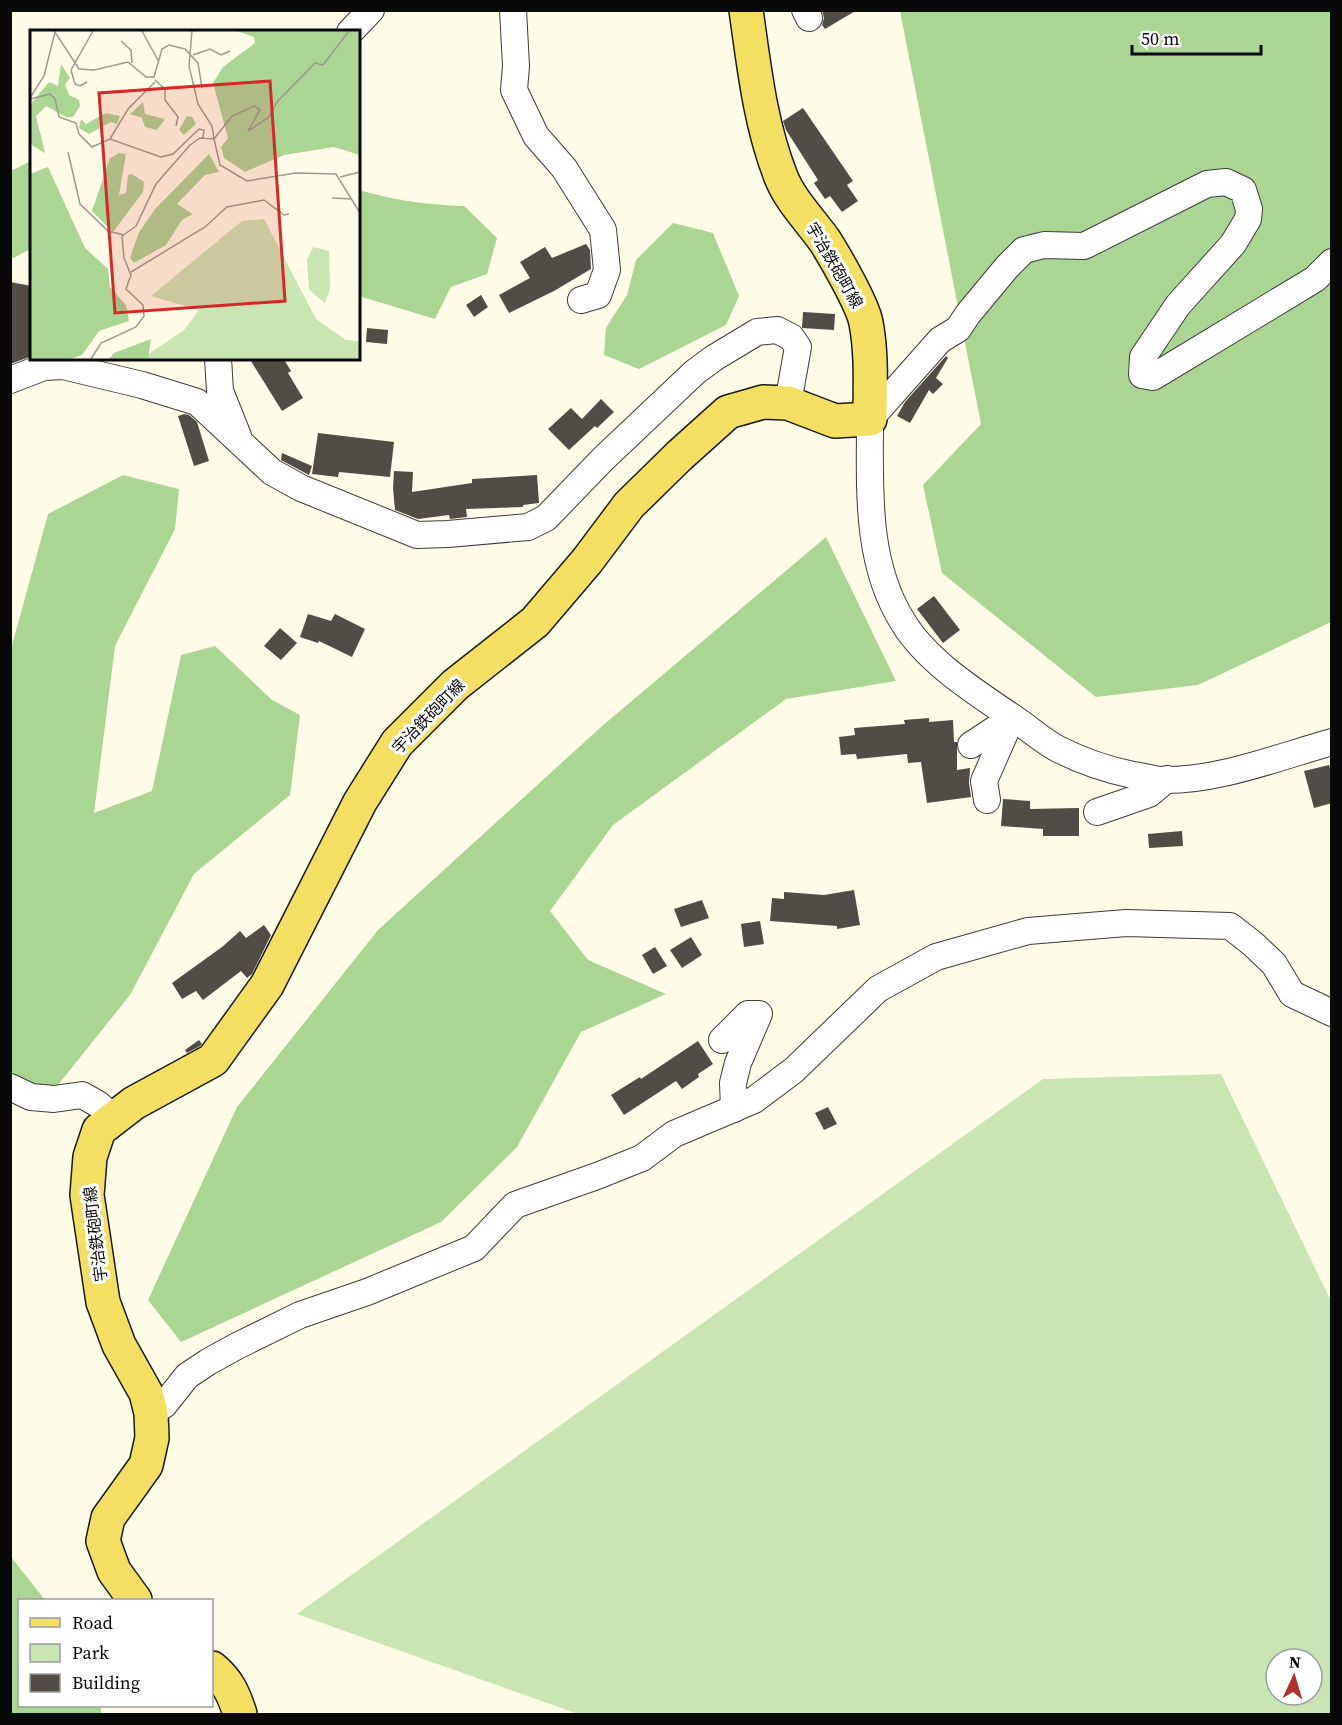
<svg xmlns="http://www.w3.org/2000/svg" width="1342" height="1725" font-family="'Source Serif 4','Noto Sans JP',serif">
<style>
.green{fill:#c8e5b3;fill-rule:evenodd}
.forest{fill:#aad593}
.building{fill:#514c46}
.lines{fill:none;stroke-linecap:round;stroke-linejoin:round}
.minor-casing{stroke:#3c3c3c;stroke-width:28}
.major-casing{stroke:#1a1a1a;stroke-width:36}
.minor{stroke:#fff;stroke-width:26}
.major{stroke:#f3df62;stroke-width:33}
.labels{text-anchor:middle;stroke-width:6;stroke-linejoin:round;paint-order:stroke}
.street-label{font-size:16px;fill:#090909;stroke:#fff}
.inset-road{fill:none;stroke:#9c9b8e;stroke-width:1.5}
.view{fill:#d62828;fill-opacity:0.15;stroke:#d62828;stroke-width:3}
.inset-edge{fill:none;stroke:#090909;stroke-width:3}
</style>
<rect width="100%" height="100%" fill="#fefce7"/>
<!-- green -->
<path class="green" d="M1221 1074 1331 1301V1714H578L297 1614 1043 1079ZM1276 1659H1312V1695H1276Z"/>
<!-- forest -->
<g class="forest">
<polygon points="900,11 1331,11 1331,622 1198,685 1096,697 942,573 923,485 981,424"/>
<polygon points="31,161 31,249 11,259 11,171"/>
<path d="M359 190C393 200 428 205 464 206L497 238 487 274 451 287 435 319 359 296Z"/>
<polygon points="673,223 713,233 739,296 726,325 639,369 604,355 606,328 627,295 636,260"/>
<polygon points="123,475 179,489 175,529 115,646 94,813 152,791 181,655 215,646 272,700 300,715 290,795 194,874 130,995 58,1085 31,1094 11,1075 11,649 48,514"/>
<polygon points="826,537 896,681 786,699 613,825 550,911 588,960 666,994 581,1032 517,1147 441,1222 181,1342 148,1300 237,1107 378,930 601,727"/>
<polygon points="11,1557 45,1600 20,1600 20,1706 101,1706 101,1714 11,1714"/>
</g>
<!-- building -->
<g class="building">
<polygon points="822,10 857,10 825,29 822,25 824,18"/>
<polygon points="803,108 853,181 847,185 858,201 842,212 830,196 825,199 814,183 818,180 786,130 783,121"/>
<polygon points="586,244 590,250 591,269 554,291 509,313 499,295 530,278 520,262 545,247 552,258"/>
<polygon points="10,282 32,286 32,356 13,363 10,363"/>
<polygon points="481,295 488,307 474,317 466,305"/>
<polygon points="803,312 835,314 834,330 802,328"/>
<polygon points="367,328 388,330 387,344 366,342"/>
<polygon points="946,356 948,358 936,378 943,384 933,394 929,390 910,423 897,416 905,402"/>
<polygon points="249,358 283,358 291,371 288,373 303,398 282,411"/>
<polygon points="601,399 614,412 597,428 595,426 569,450 548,429 571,408 582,419"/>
<polygon points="184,414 189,415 197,422 209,461 194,466 178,416"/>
<polygon points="318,433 394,442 390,477 339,472 338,477 312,474"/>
<polygon points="282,453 312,466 309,475 281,460"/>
<polygon points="394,471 413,472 412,492 472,483 472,479 537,475 539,503 523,505 523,507 466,509 467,517 450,519 449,515 418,519 395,510 393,488"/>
<polygon points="934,596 960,630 943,643 917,609"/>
<polygon points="308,614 331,621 335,614 365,629 352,657 319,641 318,643 300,637"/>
<polygon points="280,628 297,643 281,660 264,646"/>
<polygon points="929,718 929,722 953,720 954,742 957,742 957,770 970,768 969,783 971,797 927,803 921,762 908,763 907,754 857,759 856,754 841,755 839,737 855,735 854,728 905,724 904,720"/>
<polygon points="1329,765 1332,774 1332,803 1314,808 1304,771"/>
<polygon points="1003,799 1030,801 1030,809 1079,808 1079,836 1043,836 1043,829 1001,826"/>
<polygon points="1182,831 1183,846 1149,848 1148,834"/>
<polygon points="854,890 860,925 837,929 837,926 770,921 772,898 784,899 784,892 824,895"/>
<polygon points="702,900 709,918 681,927 674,909"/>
<polygon points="760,921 764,944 744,947 741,924"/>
<polygon points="264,925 271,935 252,974 247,978 241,971 203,1000 196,991 182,999 172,983 222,947 240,931 246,938"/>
<polygon points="691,937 702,955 682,968 670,950"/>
<polygon points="655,947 667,966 653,974 642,955"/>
<polygon points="199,1040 202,1044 200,1046 187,1053 185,1050"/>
<polygon points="698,1041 713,1064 698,1074 699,1077 682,1089 676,1081 624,1115 611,1095 640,1077 641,1079"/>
<polygon points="828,1107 837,1124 824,1130 815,1113"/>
</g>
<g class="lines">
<!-- minor casing -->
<g class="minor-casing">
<g id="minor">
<polyline points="513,10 516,66 514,90 536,136 564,168 603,230 607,270 598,295 581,300"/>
<polyline points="805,10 809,18"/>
<polyline points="350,32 371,10"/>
<path d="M1332 262 1315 279 1153 377 1142 375 1143 357 1178 305 1233 244 1248 219 1249 209 1243 190 1226 182 1207 184 1084 246 1044 245 1024 250 1007 267 968 314 958 329 940 340 870 419C870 487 865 562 903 622 927 662 977 693 1015 719 1030 729 1044 742 1060 750 1084 762 1108 770 1133 775 1142 776 1151 779 1160 780 1216 782 1278 757 1332 742"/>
<polyline points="218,358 220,391 238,436"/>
<polyline points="10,380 44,367 63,366 142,385 197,402 272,472 301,488 417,535 448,534 528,527 546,518 603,459 695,372 714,358 757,332 777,330 791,337 798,347 788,403"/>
<polyline points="971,745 1012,718"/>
<polyline points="987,800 984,781 1012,717"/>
<polyline points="1097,812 1149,794 1167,779"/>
<polyline points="722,1040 748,1014 759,1014 738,1063 733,1083 734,1109"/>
<polyline points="10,1087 31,1097 54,1099 82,1095 98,1104 114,1119"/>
<polyline points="151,1413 164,1405 187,1376 208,1362 237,1346 300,1315 367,1292 474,1248 515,1205 597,1176 642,1158 674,1134 754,1100 794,1070 878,989 936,957 1028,931 1126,923 1230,926 1253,944 1274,964 1292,994 1332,1013"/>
</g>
</g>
<!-- major casing -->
<g class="major-casing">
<g id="major">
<path d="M135 1600 114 1571 103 1541 108 1518 146 1465 152 1438 151 1413 146 1393 119 1345 103 1302 87 1195 90 1157 99 1130 134 1103 213 1060 267 985 360 802 397 743 455 685 535 622 587 561 629 505 679 456 728 412 763 402 788 403 835 421 870 419C870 387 872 354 866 323 863 305 835 257 825 241 810 220 790 200 781 177 760 124 754 66 746 10"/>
<path d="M212 1668C228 1681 234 1695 240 1714"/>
</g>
</g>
<!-- minor -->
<use href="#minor" class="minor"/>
<!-- major -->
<use href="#major" class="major"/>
</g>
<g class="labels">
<!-- street labels -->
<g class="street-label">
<text transform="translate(835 265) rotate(60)" y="6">宇治鉄砲町線</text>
<text transform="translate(428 716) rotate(-46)" y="6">宇治鉄砲町線</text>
<text transform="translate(95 1234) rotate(-97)" y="6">宇治鉄砲町線</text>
</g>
</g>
<!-- overview -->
<g transform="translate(30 30)">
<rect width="330" height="330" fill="#fefce7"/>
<path d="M234 189 286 289 316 310 330 311V329H111L154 300 169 280 121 266 212 191ZM283 217 299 221 300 259 295 273 279 260 277 230Z" fill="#c8e5b3"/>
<path d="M207 1H330V125L304 117 254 125 215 142 194 128 191 117 198 108 183 53 193 37 225 13 224 7ZM31 34 40 48 35 54 39 65 49 70 50 76 43 87H36L16 76 6 86 15 123 0 114V75L19 52 28 56ZM113 72 115 84 135 89 127 100 115 97 112 88 100 84ZM76 83 90 86 87 94 81 92 59 104 49 98 51 89 56 94ZM157 86 162 87 166 94 154 105 149 100ZM89 123 96 124 89 165 96 163 98 145 102 144 114 152 113 162 83 202 62 181 80 128ZM179 124 189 142 175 145 147 174 163 184 152 190 136 215 104 233 100 228 109 202 126 178ZM18 137 55 218 78 239 80 257 96 275 99 291 69 301 52 325 41 329H0V144ZM121 309 118 329H79L84 323Z" fill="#aad593"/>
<path class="inset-road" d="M112 1 129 32M319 1 293 35 285 33 247 72 239 87 218 101 230 80 224 76 202 86 184 109 190 135 217 151 266 143 306 144 330 183M91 11 101 20 102 33M163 25 180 19 191 25 200 21M125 50 135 59V70L148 87 146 96M57 52 50 56 45 54 41 40 63 1M0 68 14 46 25 2 49 39 64 40 98 32 116 47H124L132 19 139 15 155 19 168 33 172 58M0 69 20 64 25 69 29 87 46 93 49 104 62 117 80 109 131 127 143 124 169 99 174 100 173 108M80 109 98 79 125 52M38 122 50 174 78 201 94 205M310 147 330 142M302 168 322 169M101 242 175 197 197 177 234 170 254 185 259 184M61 329 71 313 106 297 114 286 113 275 96 259 101 245 94 228 92 206 106 196 126 154 160 115 170 108 184 109 182 96 168 74 159 36 162 1"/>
<path class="view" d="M240 51 255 271 85 283 69 63Z"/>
<rect width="330" height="330" class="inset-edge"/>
</g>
<!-- border -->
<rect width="1342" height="1725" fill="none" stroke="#090909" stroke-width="24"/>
<!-- legend -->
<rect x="18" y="1599" width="195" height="108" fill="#ffffff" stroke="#9d9d9d" stroke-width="1.5"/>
<rect x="30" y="1618" width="30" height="9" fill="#f3df62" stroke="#9d9d9d" stroke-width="1.5"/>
<text x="72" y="1629" font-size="18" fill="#090909">Road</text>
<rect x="30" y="1644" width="30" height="18" fill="#c8e5b3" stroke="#9d9d9d" stroke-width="1.5"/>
<text x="72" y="1659" font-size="18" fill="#090909">Park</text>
<rect x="30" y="1674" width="30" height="18" fill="#514c46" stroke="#9d9d9d" stroke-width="1.5"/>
<text x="72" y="1689" font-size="18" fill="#090909">Building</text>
<!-- north arrow -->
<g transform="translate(1294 1677) rotate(4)"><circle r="28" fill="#ffffff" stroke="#9d9d9d" stroke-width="1.5"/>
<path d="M0-4.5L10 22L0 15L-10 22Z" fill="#b23229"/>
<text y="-9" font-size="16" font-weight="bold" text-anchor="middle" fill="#090909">N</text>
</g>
<!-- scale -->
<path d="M1132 45v9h129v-9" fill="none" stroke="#090909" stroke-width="3"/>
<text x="1141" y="45" font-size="18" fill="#090909" stroke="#ffffff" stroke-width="4.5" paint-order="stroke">50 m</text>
</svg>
